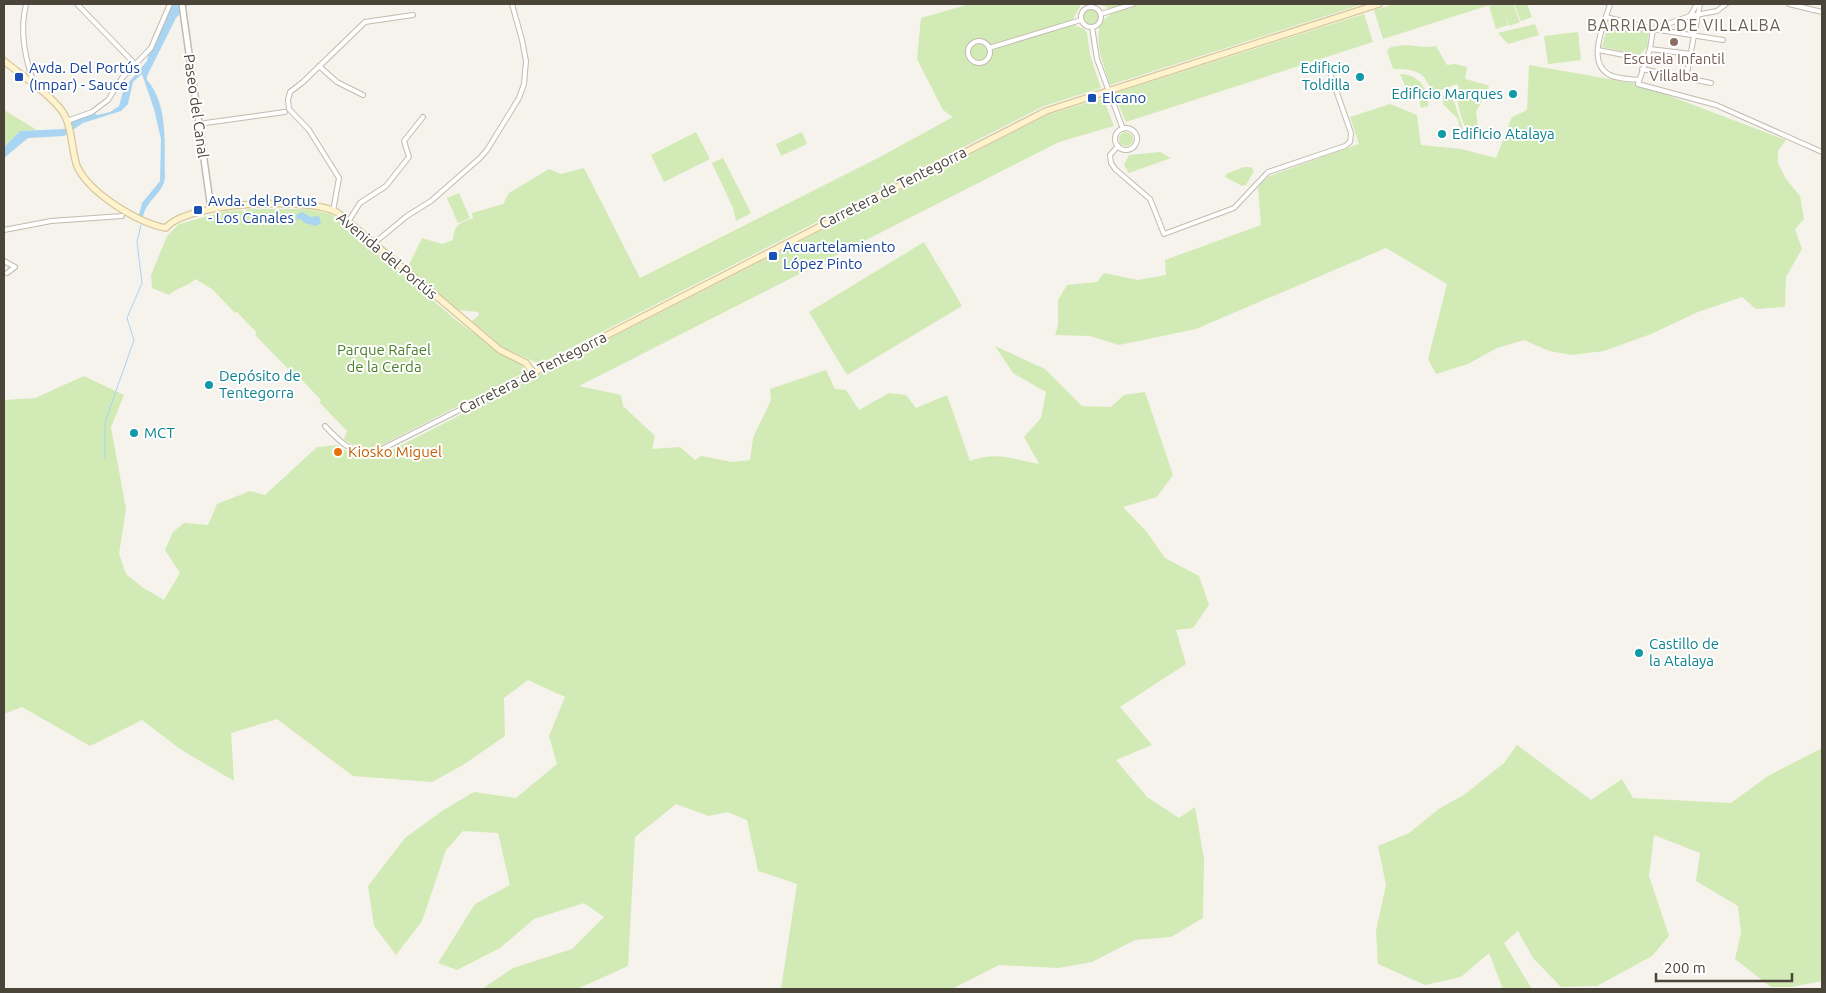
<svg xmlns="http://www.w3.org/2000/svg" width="1826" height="993" font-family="Ubuntu,sans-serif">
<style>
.green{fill:#d2eab5}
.water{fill:#a9d4f2}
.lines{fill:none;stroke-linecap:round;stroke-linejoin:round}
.stream{stroke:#a9d4f2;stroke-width:1}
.minor-casing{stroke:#c2bbae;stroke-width:6}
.tertiary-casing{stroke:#c2bbae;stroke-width:8}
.secondary-casing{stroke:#d6c79b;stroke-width:8}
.minor{stroke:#fff;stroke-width:4}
.tertiary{stroke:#fff;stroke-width:5}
.secondary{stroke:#fff3cd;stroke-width:5.5}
.education-dot{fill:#8d6e63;stroke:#fff;stroke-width:2}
.transit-dot{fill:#1a4fb4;stroke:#fff;stroke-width:2}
.culture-dot{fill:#0f9aa8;stroke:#fff;stroke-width:2}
.food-dot{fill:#e8710a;stroke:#fff;stroke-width:2}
.labels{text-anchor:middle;stroke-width:4;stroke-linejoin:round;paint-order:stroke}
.education-label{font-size:15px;fill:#785e54;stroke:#fff}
.transit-label{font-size:15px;fill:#164399;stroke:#fff;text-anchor:start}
.culture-label{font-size:15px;fill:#0d838f;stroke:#fff;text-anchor:start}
.street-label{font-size:15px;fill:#4b4439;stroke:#fff}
.park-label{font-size:15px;fill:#4a7f2a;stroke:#fff}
.food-label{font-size:15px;fill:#c56008;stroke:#fff;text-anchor:start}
.neighbourhood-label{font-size:16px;letter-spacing:1px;fill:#6e6250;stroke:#fff}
</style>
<rect width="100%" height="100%" fill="#f6f3ec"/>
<!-- green -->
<g class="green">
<path d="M970 4H1079L1080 7 1073 19 1076 26 1084 29 1087 33 1090 55 1101 88 1044 106 539 364 504 348 472 321 479 315 478 312 458 310 408 267 422 238 442 244 453 240C454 225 459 223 473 218L472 213 503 204 509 193 549 169 561 174 584 168 640 278 878 158 953 117 943 110 917 59 921 18Z"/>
<path d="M1097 4H1363L1110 85C1104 66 1087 27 1110 15L1107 7Z"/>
<polygon points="1395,4 1493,4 1383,39 1374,10"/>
<polygon points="1496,4 1513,4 1520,22 1509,26 1505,15 1508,25 1496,29 1489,6"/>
<polygon points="1514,4 1527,4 1532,17 1521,21"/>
<circle cx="1091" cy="17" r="10"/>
<polygon points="1364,14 1373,42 1126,122 1115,97 1115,93"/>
<polygon points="1609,21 1649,31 1647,47 1640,55 1602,47"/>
<polygon points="1535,24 1539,35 1508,44 1498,33"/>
<polygon points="1578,32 1581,60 1548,64 1544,36"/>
<path d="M1405 45 1427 47 1436 46 1447 65 1455 64 1467 67 1465 79 1487 85 1489 87 1476 112 1479 134 1472 135C1462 128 1458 105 1456 91L1459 87 1457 84 1438 91H1431C1425 70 1412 69 1393 69L1387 51 1391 47Z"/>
<polygon points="1529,65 1638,84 1786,140 1778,151 1778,163 1786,179 1800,196 1804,219 1795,229 1802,249 1786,277 1785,307 1756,309 1742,297 1698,312 1651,334 1604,351 1572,355 1549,351 1524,340 1497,348 1468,364 1436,374 1428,359 1447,284 1386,248 1196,329 1119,345 1090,336 1055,335 1058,325 1058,300 1067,285 1097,282 1104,273 1138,280 1166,275 1165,260 1261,225 1258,187 1269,176 1359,144 1350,117 1390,104 1417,115 1421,145 1461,149 1496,158 1512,117 1527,110"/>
<path d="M1400 74C1418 74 1429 88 1428 106L1421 108 1416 88H1406Z"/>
<polygon points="1449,93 1455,104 1465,135 1461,137 1458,119 1443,104 1443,96"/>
<path d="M1103 98 1114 126 1059 142 579 386 621 395 623 406 655 436 652 449 680 447 695 460 701 456 732 462 750 460 753 438 771 400 770 389 826 370 835 389 846 390 859 410 889 393 906 395 916 408 947 395 970 461C996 451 1013 459 1039 464L1024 437 1041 418 1046 392 1013 373 995 346 1045 369 1082 406 1111 407 1124 395 1145 392 1173 475 1157 497 1123 507 1147 532 1165 558 1199 576 1209 605 1193 628 1176 630 1186 664 1120 707 1152 745 1116 760 1147 797 1179 818 1195 807 1204 859 1203 918 1171 937 1135 940 1092 962 1058 968 999 965 952 989H781L797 884 758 871 747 820 727 812 709 816 676 804 635 837 628 966 577 989H482L513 968 572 949 604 917 584 903 534 919 500 948 457 970 438 963 475 904 510 885 498 833 463 831 446 850 422 921 396 955 374 926 368 886 405 838 442 811 474 792 516 798 557 764 549 736 565 697 528 680 504 698 505 736 463 765 432 782 353 776 277 719 231 733 234 781 180 749 142 720 90 746 22 707 4 714V400L35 398 84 376 124 395 111 427 126 509 119 554 126 574 142 587 164 600 180 573 165 550 173 532 184 523 208 525 217 504 250 491 265 495 317 447 338 445C351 456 367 460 384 454L1047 115Z"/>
<polygon points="4,110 37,130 20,131 4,147"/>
<circle cx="1126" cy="139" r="7"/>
<polygon points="696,132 710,159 664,182 651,155"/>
<polygon points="802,132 807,144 781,156 776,144"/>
<polygon points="1160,152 1171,158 1129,173 1124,165 1129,155"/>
<polygon points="723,158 751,213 736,221 733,208 712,163"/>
<polygon points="1244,167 1251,167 1254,171 1246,185 1242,186 1225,177 1226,174"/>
<polygon points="459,193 470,218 458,223 447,198"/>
<path d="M247 209H307L331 214 456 320 497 351 521 363 525 372 382 445C367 450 356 449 344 439L347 431 319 402 321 400 301 379 299 380 255 335 257 333 237 312 235 313 212 289 195 279C188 287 177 287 169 295L152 288 151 275 167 236 179 224 226 211 242 210 245 213Z"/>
<polygon points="924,242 962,306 847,375 809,312"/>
<polygon points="1517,745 1591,800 1622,779 1633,798 1731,803 1768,776 1822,748 1822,981 1791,987 1771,987 1735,959 1741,934 1738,906 1696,881 1700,853 1654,835 1649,876 1669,936 1652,956 1597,986 1561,987 1533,958 1518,931 1504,943 1532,989 1503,989 1489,953 1461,977 1425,985 1378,964 1376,931 1386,885 1378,846 1409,833 1440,808 1464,795 1504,763"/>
</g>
<!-- water -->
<g class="water">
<path d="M170 4H189L176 18 147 76V80C169 105 164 146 165 177 164 193 146 200 143 217L139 215 142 203 160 181 161 139 154 109 142 74 133 82 128 104 121 111 83 123 64 136 28 138 4 158V147L20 131 64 129 69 127 67 121 92 112 97 115 110 112 119 106 124 88 147 61 149 51Z"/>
<polygon points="302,212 311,217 319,216 321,223 316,226 305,223 300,219 297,220 296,215"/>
</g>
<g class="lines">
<!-- stream -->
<polyline class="stream" points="105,458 105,422 134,340 127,318 142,283 137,242 141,225"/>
<!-- minor casing -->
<g class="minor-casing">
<g id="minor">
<path d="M26 4C20 30 24 53 32 78L29 81"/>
<polyline points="77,4 135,64"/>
<path d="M1610 4C1605 23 1586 60 1608 74 1615 79 1630 79 1639 80"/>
<polyline points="1789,4 1822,12"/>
<circle cx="1091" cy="17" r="10"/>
<polyline points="1101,14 1133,4"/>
<polyline points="1690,16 1697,4"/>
<polyline points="1606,17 1653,29 1690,16 1717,11 1726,4"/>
<polyline points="1092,27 1097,59 1123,129"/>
<polyline points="1723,40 1653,29 1650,49 1638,84 1716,105 1822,152"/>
<circle cx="979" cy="52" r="11"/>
<polyline points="989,48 1081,20"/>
<polyline points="1650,49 1691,54"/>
<polyline points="1598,50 1645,59"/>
<polyline points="319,66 337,82 363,95"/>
<polyline points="1642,69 1711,83"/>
<polyline points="1686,78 1700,4"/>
<polyline points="67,121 92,112 108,100 122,78 151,48 170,4"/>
<polyline points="198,124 285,112"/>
<circle cx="1126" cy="139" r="11"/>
<polyline points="1118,146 1110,155 1111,163 1115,169 1150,199 1164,234 1234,208 1268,172 1345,146 1350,142 1351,133 1328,67"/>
<polyline points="333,211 339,178 309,130 289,109 288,100 290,92 303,82 365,22 413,15"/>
<polyline points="348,222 360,203 386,186 409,157 404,141 423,117"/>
<polyline points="4,230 51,221 122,216"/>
<polyline points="373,244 407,216 431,201 480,158 487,150 519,98 524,84 526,61 522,40 512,4"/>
<polyline points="4,261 15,267 7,273"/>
<path d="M325 426C340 442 352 455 376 452L533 373"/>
</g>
</g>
<!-- tertiary casing -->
<g class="tertiary-casing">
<polyline id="tertiary" points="182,4 211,209"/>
</g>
<!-- secondary casing -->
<g class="secondary-casing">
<path id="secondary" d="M4 61C20 74 54 97 64 114 73 130 71 149 77 166 89 193 138 223 166 228 185 202 312 196 338 213L500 350 526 363 533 373 1046 111 1379 4"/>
</g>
<!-- minor -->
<use href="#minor" class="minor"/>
<!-- tertiary -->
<use href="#tertiary" class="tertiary"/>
<!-- secondary -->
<use href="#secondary" class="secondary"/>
</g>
<!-- markers -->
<circle class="education-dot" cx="1674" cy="42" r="5"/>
<g class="transit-dot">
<rect x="14" y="72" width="10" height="10" rx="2.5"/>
<rect x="1087" y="93" width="10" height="10" rx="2.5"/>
<rect x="193" y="205" width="10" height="10" rx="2.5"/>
<rect x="768" y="251" width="10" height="10" rx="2.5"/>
</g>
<g class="culture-dot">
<circle cx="1360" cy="77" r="5"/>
<circle cx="1513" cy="94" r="5"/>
<circle cx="1442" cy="134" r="5"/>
<circle cx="209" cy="385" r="5"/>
<circle cx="134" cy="433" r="5"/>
<circle cx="1639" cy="653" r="5"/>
</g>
<circle class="food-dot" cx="338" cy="452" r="5"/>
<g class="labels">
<!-- education labels -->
<g class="education-label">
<text x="1674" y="64">Escuela Infantil<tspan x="1674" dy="17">Villalba</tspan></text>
</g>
<!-- transit labels -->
<g class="transit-label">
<text x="29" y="73">Avda. Del Portús<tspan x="29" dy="17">(Impar) - Sauce</tspan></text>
<text x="1102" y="103">Elcano</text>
<text x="208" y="206">Avda. del Portus<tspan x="208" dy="17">- Los Canales</tspan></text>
<text x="783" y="252">Acuartelamiento<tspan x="783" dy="17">López Pinto</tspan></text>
</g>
<!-- culture labels -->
<g class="culture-label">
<text x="1350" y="73" text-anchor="end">Edificio<tspan x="1350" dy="17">Toldilla</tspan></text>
<text x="1503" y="99" text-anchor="end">Edificio Marques</text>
<text x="1452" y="139">Edificio Atalaya</text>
<text x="219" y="381">Depósito de<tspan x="219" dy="17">Tentegorra</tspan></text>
<text x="144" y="438">MCT</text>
<text x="1649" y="649">Castillo de<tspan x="1649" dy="17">la Atalaya</tspan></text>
</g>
<!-- street labels -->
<g class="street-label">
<text transform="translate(196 106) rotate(82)" y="5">Paseo del Canal</text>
<text transform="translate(893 188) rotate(-27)" y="5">Carretera de Tentegorra</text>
<text transform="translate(387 256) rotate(40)" y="5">Avenida del Portús</text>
<text transform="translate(533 373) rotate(-27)" y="5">Carretera de Tentegorra</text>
</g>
<!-- park labels -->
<g class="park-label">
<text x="384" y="355">Parque Rafael<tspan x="384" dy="17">de la Cerda</tspan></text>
</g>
<!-- food labels -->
<g class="food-label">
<text x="348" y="457">Kiosko Miguel</text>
</g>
<!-- neighbourhood labels -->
<g class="neighbourhood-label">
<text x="1684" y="31">BARRIADA DE VILLALBA</text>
</g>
</g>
<!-- border -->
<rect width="1826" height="993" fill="none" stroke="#4b4439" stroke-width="10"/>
<!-- scale -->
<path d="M1656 973v8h136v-8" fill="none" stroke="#4b4439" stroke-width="2.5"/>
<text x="1664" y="973" font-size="15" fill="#4b4439" stroke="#ffffff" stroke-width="4" paint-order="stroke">200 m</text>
</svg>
